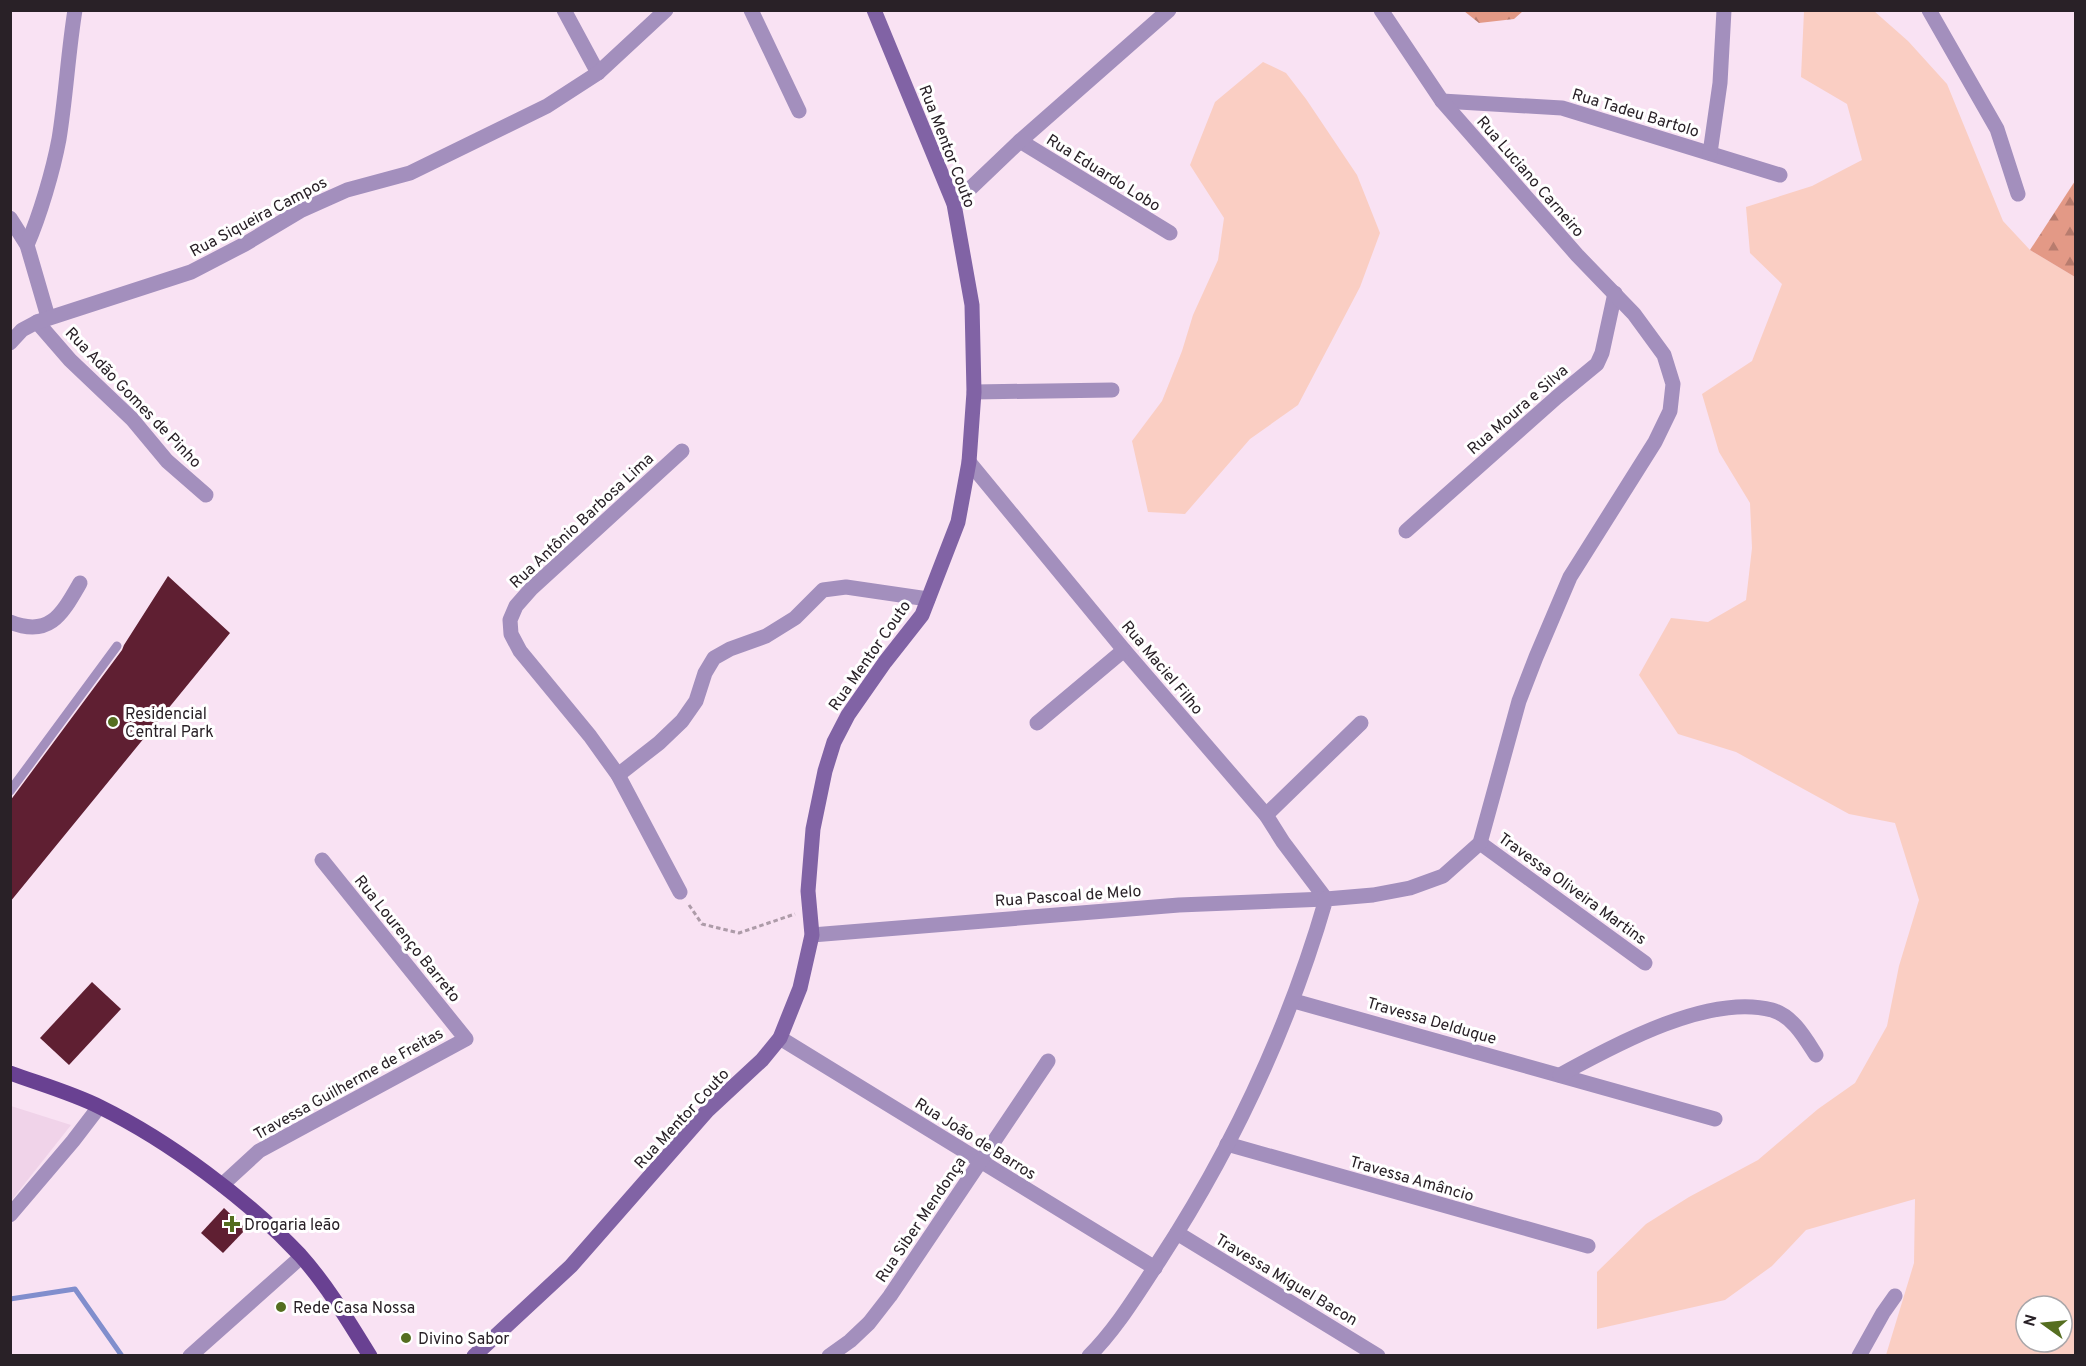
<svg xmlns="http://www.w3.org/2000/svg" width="2086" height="1366" font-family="Overpass,sans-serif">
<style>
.built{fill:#f0d3e9}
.grass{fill:#facec3;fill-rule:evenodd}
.forest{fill:url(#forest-firs)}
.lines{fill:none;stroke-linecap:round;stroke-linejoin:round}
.stream{stroke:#818ecd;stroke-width:5}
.building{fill:#5f1f32}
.path{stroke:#ad9ba8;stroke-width:3;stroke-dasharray:4.5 3;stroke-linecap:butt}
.lane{stroke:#a38fbd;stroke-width:9}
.street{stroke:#a38fbd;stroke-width:15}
.secondary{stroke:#8163a5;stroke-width:15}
.primary{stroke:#694192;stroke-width:15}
.poi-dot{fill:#556e20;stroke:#fff;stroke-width:2}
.labels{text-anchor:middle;stroke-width:6;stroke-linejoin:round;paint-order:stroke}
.street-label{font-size:16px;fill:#292127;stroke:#fff}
.poi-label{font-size:16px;fill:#292127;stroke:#fff;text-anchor:start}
</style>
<defs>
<pattern id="forest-firs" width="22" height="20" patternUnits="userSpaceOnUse" patternTransform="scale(1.5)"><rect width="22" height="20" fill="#e39986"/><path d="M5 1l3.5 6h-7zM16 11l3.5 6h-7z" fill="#b87c6e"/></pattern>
</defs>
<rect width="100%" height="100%" fill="#f9e2f3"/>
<!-- built -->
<polygon class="built" points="11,1106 71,1125 11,1201 10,1106"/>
<!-- grass -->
<g class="grass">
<path d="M1804 11H1874L1908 41 1947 84 2003 221 2030 250 2075 277 2074 1355H1886L1914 1263 1915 1199 1806 1230 1772 1266 1725 1300 1597 1329V1272L1646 1224 1689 1197 1758 1160 1818 1109 1855 1083 1887 1026 1899 966 1919 900 1895 823 1849 814 1736 752 1678 734 1639 675 1671 618 1708 622 1746 600 1752 548 1750 503 1719 452 1702 394 1752 361 1782 284 1750 253 1746 207 1812 186 1862 160 1847 104 1801 77ZM2026 1306H2062V1342H2026Z"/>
<polygon points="1263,62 1286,73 1306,99 1357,175 1380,233 1360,287 1298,405 1250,439 1185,514 1148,512 1132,441 1162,401 1182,351 1193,315 1218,260 1224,218 1190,165 1215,102"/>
</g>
<!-- forest -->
<g class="forest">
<polygon points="1464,11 1523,11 1514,19 1479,23"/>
<polygon points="2075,181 2075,277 2030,250"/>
</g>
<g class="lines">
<!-- stream -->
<polyline class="stream" points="10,1299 75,1289 122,1356"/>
</g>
<!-- building -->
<g class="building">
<polygon points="168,576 230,633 10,902 10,801 122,650 124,645"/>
<polygon points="92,982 121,1009 69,1065 40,1038"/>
<polygon points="224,1208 246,1229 223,1253 201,1233"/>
</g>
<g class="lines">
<!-- path -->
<polyline class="path" points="689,905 702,924 739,933 795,914"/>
<!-- lane -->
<polyline class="lane" points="10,791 117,646"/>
<!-- street -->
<g class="street">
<polyline points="564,10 598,73"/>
<polyline points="751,10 799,111"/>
<polyline points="1929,10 1997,129 2018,194"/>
<polyline points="1442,101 1562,108 1780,175"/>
<polyline points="1020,141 1170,233"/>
<polyline points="1710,153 1720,83 1724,10"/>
<polyline points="954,204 1020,141 1169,10"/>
<polyline points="10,218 27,245 48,317"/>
<path d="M27 245C40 215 53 171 59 139 66 96 68 53 75 10"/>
<polyline points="37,322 70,360 132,419 167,461 206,495"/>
<polyline points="10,343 22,330 37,322 191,272 245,244 300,211 347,190 410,173 547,106 598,73 666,10"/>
<polyline points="974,392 1112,390"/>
<polyline points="969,462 1124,650 1266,815 1283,842 1326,899"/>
<polyline points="1406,531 1557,397 1597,364 1602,353 1615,293"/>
<path d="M10 622C50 638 62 614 80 583"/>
<polyline points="1037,723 1124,650"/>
<polyline points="618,775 659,743 682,721 696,701 705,673 714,658 730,649 766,636 795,618 823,590 846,587 928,599"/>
<polyline points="1266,815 1361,723"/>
<polyline points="1480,843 1645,963"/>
<polyline points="680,892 618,775 590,736 520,651 511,634 510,620 516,606 531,589 682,451"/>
<polyline points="812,935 1179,905 1326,899"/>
<polyline points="1294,1001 1715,1119"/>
<polyline points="780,1038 1155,1268"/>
<path d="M1560 1075C1615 1045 1709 993 1772 1010 1793 1016 1805 1038 1816 1055"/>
<polyline points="1227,1144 1588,1246"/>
<polyline points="222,1185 259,1151 466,1039 322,860"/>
<polyline points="10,1215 73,1141 99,1107"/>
<polyline points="1177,1233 1378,1356"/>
<polyline points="190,1356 301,1257"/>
<polyline points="829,1356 850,1341 869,1323 890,1296 1048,1061"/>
<path d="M1089 1356C1117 1328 1137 1294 1159 1261 1232 1149 1289 1027 1326 899L1373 895 1410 888 1443 876 1480 843 1519 701 1536 657 1570 577 1655 442 1670 411 1673 384 1664 355 1634 314 1577 255 1442 101 1381 10"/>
<polyline points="1859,1356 1883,1313 1895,1296"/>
</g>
<!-- secondary -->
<polyline class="secondary" points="474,1356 571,1266 707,1111 762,1060 780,1038 800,988 812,935 808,891 813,829 825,771 834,742 848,715 885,662 922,615 958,522 969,462 974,392 972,305 954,204 874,10"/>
<!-- primary -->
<path class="primary" d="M10 1073C40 1084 72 1093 100 1107 169 1141 247 1199 300 1255 327 1285 349 1322 370 1356"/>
</g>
<!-- markers -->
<g class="poi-dot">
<circle cx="113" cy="722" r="6"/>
<path d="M229 1215h6v6h6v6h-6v6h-6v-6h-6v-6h6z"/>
<circle cx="281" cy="1307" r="6"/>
<circle cx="406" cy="1338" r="6"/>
</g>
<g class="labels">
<!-- street labels -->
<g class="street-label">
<text transform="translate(1636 112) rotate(17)" y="6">Rua Tadeu Bartolo</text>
<text transform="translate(948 146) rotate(69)" y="6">Rua Mentor Couto</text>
<text transform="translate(1104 172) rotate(32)" y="6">Rua Eduardo Lobo</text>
<text transform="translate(1531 176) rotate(49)" y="6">Rua Luciano Carneiro</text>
<text transform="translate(258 216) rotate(-28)" y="6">Rua Siqueira Campos</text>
<text transform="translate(134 397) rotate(46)" y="6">Rua Adão Gomes de Pinho</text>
<text transform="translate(1517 409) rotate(-41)" y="6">Rua Moura e Silva</text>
<text transform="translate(581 520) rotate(-43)" y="6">Rua Antônio Barbosa Lima</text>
<text transform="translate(869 655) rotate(-55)" y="6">Rua Mentor Couto</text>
<text transform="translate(1163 667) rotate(50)" y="6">Rua Maciel Filho</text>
<text transform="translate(1573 888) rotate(36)" y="6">Travessa Oliveira Martins</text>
<text transform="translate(1068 895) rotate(-4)" y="6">Rua Pascoal de Melo</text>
<text transform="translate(408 938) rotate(51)" y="6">Rua Lourenço Barreto</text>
<text transform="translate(1432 1020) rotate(16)" y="6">Travessa Delduque</text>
<text transform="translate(348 1083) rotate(-29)" y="6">Travessa Guilherme de Freitas</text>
<text transform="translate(681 1118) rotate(-47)" y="6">Rua Mentor Couto</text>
<text transform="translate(976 1138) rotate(32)" y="6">Rua João de Barros</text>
<text transform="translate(1412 1178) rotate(16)" y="6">Travessa Amâncio</text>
<text transform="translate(920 1219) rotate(-56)" y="6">Rua Siber Mendonça</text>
<text transform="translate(1287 1279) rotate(31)" y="6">Travessa Miguel Bacon</text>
</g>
<!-- poi labels -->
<g class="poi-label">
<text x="125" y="719">Residencial<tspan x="125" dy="18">Central Park</tspan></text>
<text x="244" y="1230">Drogaria leão</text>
<text x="293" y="1313">Rede Casa Nossa</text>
<text x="418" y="1344">Divino Sabor</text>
</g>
</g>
<!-- border -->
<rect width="2086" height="1366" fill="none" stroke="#292127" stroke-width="24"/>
<!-- north arrow -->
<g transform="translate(2044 1324) rotate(285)"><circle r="28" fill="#ffffff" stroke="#a9a6a9" stroke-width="1.5"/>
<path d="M0-4.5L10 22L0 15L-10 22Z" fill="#556e20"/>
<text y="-9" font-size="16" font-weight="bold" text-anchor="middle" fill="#292127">N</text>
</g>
</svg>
